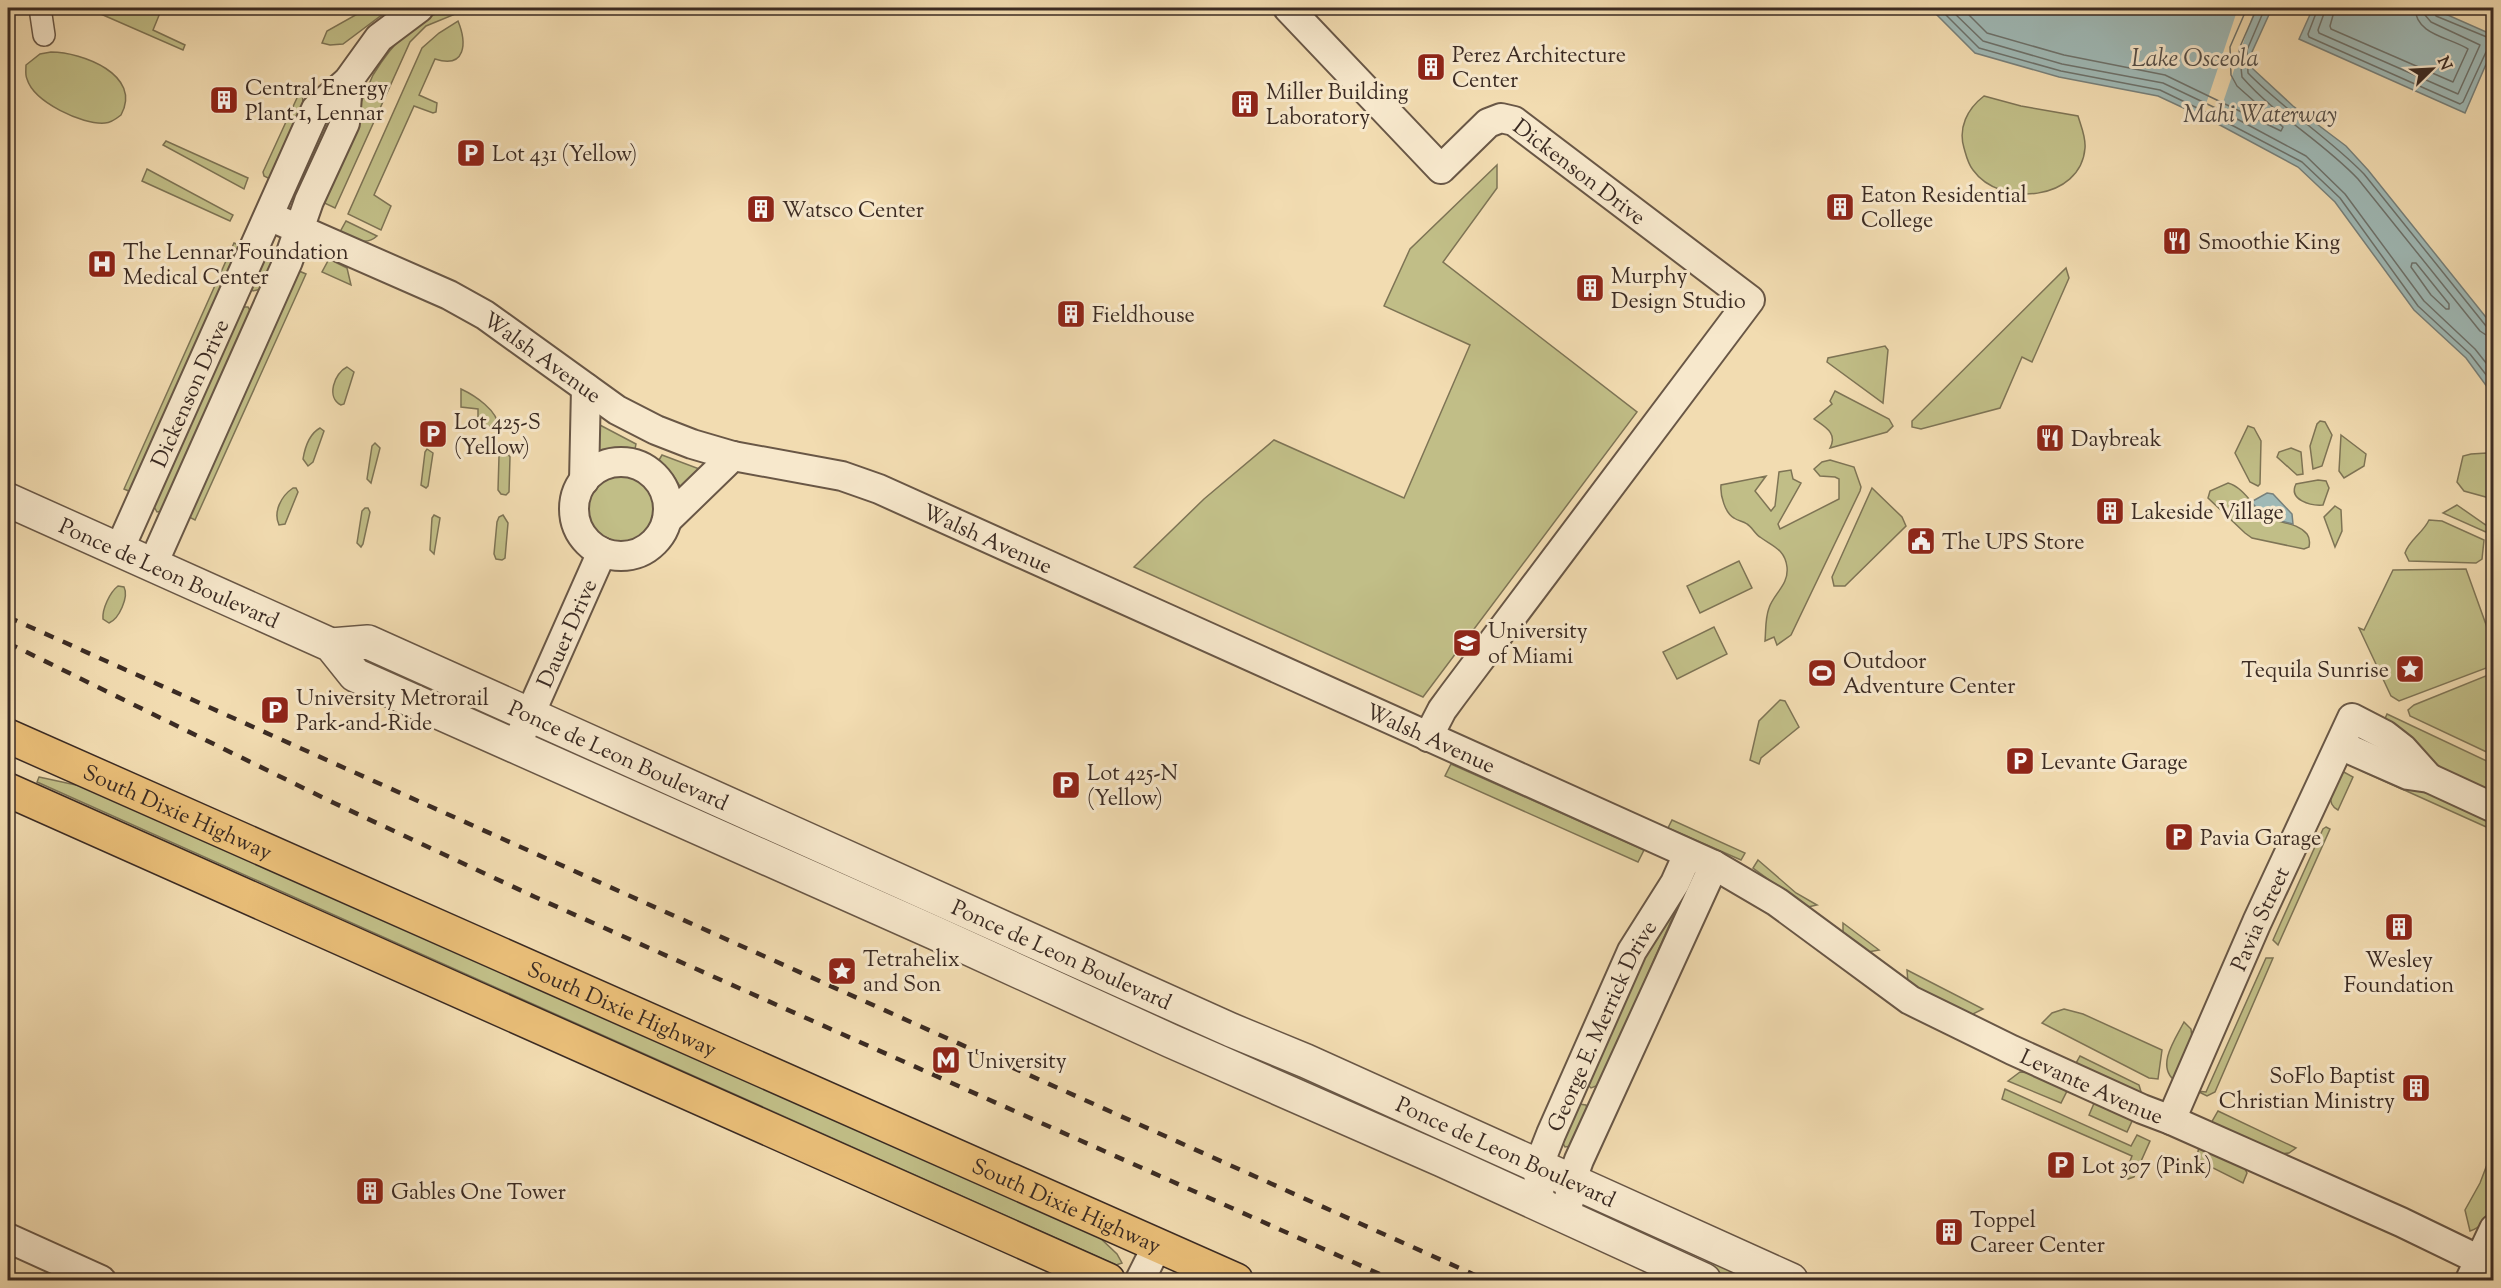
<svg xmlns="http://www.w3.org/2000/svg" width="2501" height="1288" font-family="'Sorts Mill Goudy',serif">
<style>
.green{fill:#c1be87;stroke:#7e7455;stroke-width:1.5}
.water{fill:#9fb9b6;stroke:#77807b;stroke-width:1.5}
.pier{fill:#f2dcb1}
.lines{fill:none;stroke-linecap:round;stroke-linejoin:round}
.shore{stroke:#6d726c;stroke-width:1.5}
.pedestrian-casing{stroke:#695746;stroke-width:24}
.minor-casing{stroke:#695746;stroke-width:32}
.tertiary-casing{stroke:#695746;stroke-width:36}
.trunk-casing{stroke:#3b2b23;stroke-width:36}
.pedestrian{stroke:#f7e8cc;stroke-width:21}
.minor{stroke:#f7e8cc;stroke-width:28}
.tertiary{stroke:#f7e8cc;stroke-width:33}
.trunk{stroke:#e9be78;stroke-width:33}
.rail{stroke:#3b2b23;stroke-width:4.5;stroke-dasharray:10 10;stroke-linecap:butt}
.labels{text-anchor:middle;stroke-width:6;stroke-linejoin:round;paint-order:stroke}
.poi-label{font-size:22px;fill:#3b2b23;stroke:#f7e8cc;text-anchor:start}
.street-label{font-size:22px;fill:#3b2b23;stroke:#f7e8cc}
.water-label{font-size:24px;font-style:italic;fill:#544e48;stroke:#f7e8cc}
</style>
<rect width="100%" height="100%" fill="#f2dcb1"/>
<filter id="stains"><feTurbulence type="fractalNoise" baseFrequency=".00333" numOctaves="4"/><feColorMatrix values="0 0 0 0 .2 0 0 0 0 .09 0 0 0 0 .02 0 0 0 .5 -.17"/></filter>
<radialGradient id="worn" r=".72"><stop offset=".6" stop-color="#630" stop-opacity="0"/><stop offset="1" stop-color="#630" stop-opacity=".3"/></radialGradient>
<!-- green -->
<g class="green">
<polygon points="87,8 162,8 153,30 185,45 183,50"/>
<polygon points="368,8 391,8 343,44 330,45 322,43 327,31"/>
<path d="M442 12 453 15 426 26 410 42 335 208 318 200 373 75C389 49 412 20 442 12Z"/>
<path d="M458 21C467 43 466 69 435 59L419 95 437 103 436 112 433 113 414 106 374 195 391 206 381 230 348 214 422 48 439 33Z"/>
<path d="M51 52C82 52 143 75 121 115 116 119 111 123 105 123 82 125 34 102 27 79 25 75 26 70 26 65L40 54Z"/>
<polygon points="302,87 303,105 270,179 264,176 263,172"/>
<path d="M1984 96 2021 106 2078 116C2081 126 2086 137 2085 148 2081 201 2000 208 1973 170 1968 164 1966 155 1964 148 1958 128 1967 109 1984 96Z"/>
<polygon points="331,117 333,118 298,191 296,188 327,118"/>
<polygon points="166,141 248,178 244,189 163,145"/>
<polygon points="1497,165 1497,188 1443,262 1637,412 1423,697 1134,567 1204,499 1274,440 1404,498 1470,345 1384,306 1410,249"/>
<polygon points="147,169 233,215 230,221 142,181"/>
<path d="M346 221 377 236C365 247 353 238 340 232Z"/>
<polygon points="234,243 241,246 131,492 124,489"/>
<polygon points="264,258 271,260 271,265 261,289 253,291 251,287"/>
<polygon points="329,259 347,268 351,285 322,272"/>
<polygon points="2066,268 2069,278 2032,362 2022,357 2000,408 1921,429 1912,427 1912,421"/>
<polygon points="299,271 306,274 195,520 189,517"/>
<polygon points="243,307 248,307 251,312 162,511 157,512 153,505"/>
<polygon points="1885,346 1888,350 1883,403 1827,362 1828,358"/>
<path d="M347 367 354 372 344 404 341 405C326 398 334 373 347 367Z"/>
<path d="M461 389C474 395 499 411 498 427L478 426V409L461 407Z"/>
<path d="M1835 391 1889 419 1893 426 1887 432 1830 448C1838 433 1825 427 1814 419L1832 404 1830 401Z"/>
<polygon points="2320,421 2325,422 2332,435 2322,466 2313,469 2310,446 2317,424"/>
<polygon points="598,424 636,444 635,449 598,450"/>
<polygon points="2248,426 2254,428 2261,441 2260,484 2258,486 2250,482 2235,453"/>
<path d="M320 428 324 431 313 462 308 466 303 459C305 447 309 434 320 428Z"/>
<polygon points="2341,435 2366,454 2364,466 2344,478 2339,471"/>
<polygon points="375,443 380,448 371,483 367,479 372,446"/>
<polygon points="2291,448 2301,452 2303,474 2297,475 2277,457 2279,452"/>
<polygon points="427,449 433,453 428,486 426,488 421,485 425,452"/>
<polygon points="505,450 510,457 509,492 506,495 501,494 498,490 499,456"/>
<polygon points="2487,453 2493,456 2493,499 2464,491 2457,482 2463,456 2471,454"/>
<polygon points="662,455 702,470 681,488 673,475 659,460"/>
<path d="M1830 460 1854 467 1861 487 1860 491 1791 635 1777 645 1774 637 1765 641C1766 630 1765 619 1769 608 1774 593 1789 585 1787 567 1785 549 1772 546 1760 537 1755 534 1752 527 1747 524 1743 521 1738 521 1734 518 1725 513 1720 495 1721 485L1766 476 1755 491 1771 511 1775 506 1779 472 1791 470 1793 479 1801 483 1778 524 1780 529 1839 499V479L1835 477 1820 476 1814 469 1822 462Z"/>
<circle cx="622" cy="509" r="35"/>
<path d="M2318 480 2326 481 2329 488 2323 505C2311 506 2288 500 2296 484Z"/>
<path d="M2228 483C2243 487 2252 505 2264 515 2276 524 2296 521 2307 534 2310 538 2310 542 2309 547L2304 549 2252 538 2245 533 2208 498 2210 491Z"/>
<path d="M293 488H296L298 492 285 524 279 525C273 512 281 496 293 488Z"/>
<polygon points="1872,488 1902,517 1906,526 1845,586 1834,586 1832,577"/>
<polygon points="2457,505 2487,526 2488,533 2443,513"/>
<polygon points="2335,506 2341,510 2342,531 2335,547 2324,517"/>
<polygon points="365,508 368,508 370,512 363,544 361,547 357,543 362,511"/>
<polygon points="434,515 440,518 434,554 430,550 432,518"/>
<polygon points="503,515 508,523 505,558 502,560 496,559 494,554 497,522 499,517"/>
<path d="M2429 520 2442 521 2484 540 2482 559 2476 563 2409 561 2405 553C2409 540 2423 533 2429 520Z"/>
<polygon points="1739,561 1752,588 1700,613 1687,586"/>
<polygon points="2466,569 2493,644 2493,661 2489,667 2399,701 2391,696 2359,628 2364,630 2393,570"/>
<path d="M118 586 124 587C129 597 119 619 109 623L103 619C102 609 110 592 118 586Z"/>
<polygon points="1714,627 1727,654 1677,679 1663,652"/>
<polygon points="363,657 487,709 483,717 362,660"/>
<polygon points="2493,673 2493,755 2410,716 2408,710 2414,705"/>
<polygon points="1780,700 1785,701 1799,727 1761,758 1759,764 1750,760 1759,721"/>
<polygon points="2387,714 2493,764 2493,795 2432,766 2384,721"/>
<polygon points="1451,764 1644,850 1638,862 1445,776"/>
<polygon points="2368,766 2493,821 2493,830 2362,771"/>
<path d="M2342 771 2353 777 2338 810C2322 802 2336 783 2342 771Z"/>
<polygon points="39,777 99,790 1099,1237 1117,1254 1122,1263 1116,1265 37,782"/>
<polygon points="1672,820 1745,853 1741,860 1668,828"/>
<polygon points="2326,827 2330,829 2278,945 2273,940 2323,829"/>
<polygon points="1758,860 1796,893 1817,905 1808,907 1803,905 1753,868"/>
<polygon points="1682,896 1599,1085 1591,1088 1588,1085 1628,978"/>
<polygon points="1843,923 1879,950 1868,952 1843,933"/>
<polygon points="2266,958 2273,958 2215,1092 2207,1096 2197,1091 2206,1092"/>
<polygon points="1907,970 1983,1009 1971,1015 1908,983"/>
<polygon points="2064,1009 2083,1014 2162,1050 2158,1079 2149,1078 2042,1023 2052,1013"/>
<path d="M2184 1022 2191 1029 2192 1038 2174 1080C2156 1065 2176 1038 2184 1022Z"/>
<polygon points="1192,1025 1420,1128 1403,1128 1189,1033"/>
<polygon points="2080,1056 2139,1085 2142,1095 2075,1065"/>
<polygon points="2020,1072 2031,1073 2068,1089 2061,1103 2008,1081"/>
<polygon points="2005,1089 2131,1146 2137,1135 2150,1141 2134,1177 2128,1179 2125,1174 2132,1156 2002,1099"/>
<polygon points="2095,1101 2133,1119 2127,1132 2089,1115"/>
<polygon points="1579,1104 1586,1105 1587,1108 1571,1146 1565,1147 1562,1142"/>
<polygon points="2218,1111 2296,1148 2289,1153 2281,1154 2210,1125"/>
<polygon points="2199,1147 2244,1167 2247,1173 2243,1183 2203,1163 2197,1156"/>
<path d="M2493 1149C2493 1174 2501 1221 2470 1231L2465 1210 2480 1183Z"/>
<polygon points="1707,1262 1710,1262 1757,1280 1735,1280 1708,1268"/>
</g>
<!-- water -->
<g class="water">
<polygon points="1930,8 2272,8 2252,52 2253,69 2293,106 2346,146 2368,170 2493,326 2493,395 2466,358 2414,310 2335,202 2298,167 2218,124 2158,96 2059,77 1975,53"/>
<polygon points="2313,8 2432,8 2493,35 2493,48 2465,113 2299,39"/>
<polygon points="2267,493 2273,494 2292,514 2293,524 2266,517 2251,502"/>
</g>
<!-- pier -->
<polygon class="pier" points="2238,8 2255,8 2215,126 2201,119"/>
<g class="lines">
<!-- shore -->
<g class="shore">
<polyline points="1939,8 1979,48 2061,71 2160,90 2220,119 2302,162 2340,198 2418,306 2470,354 2494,385"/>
<polyline points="1949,8 1983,41 2062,64 2163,83 2224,112 2306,156 2345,194 2424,301 2475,349 2494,373"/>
<polyline points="1962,8 1987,33 2064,55 2165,75 2281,131 2283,127 2237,86 2231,75 2230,47 2247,8"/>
<path d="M2257 8 2239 49 2242 77C2276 116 2322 141 2358 179L2480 331 2486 335 2494 336"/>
<path d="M2265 8 2247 50 2248 73C2284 110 2328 137 2364 174L2486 326 2494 328"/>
<polyline points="2318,8 2308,34 2309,37 2460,104 2463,102 2486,52 2494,48"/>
<polyline points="2326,8 2318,30 2319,33 2458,94 2480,45 2431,22 2425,15 2424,8"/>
<path d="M2335 8 2330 26 2331 29 2453 82 2468 49C2449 37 2416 35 2415 8"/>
<polyline points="2432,8 2436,16 2494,40"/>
<polygon points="2412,263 2416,263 2449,304 2449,309 2446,309 2431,295 2411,267"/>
</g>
<!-- pedestrian casing -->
<g class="pedestrian-casing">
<polyline id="pedestrian" points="40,8 44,35"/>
</g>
<!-- minor casing -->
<g class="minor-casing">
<g id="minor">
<path id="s1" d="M1288 8 1441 169 1488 123 1501 118 1514 121 1750 300 1453 695 1442 710 1428 737"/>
<path id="s2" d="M269 216 449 295 485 315 617 410 656 430 692 444 733 456 842 476 879 489 1714 865 1777 902 1910 1000 2012 1050 2142 1109 2171 1120 2401 1222 2494 1267"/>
<circle cx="621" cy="509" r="47"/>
<polyline points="584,481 586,388"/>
<polyline points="667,520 733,456"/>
<path id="s3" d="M119 550 316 109 348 81 379 38 419 8"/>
<polyline points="152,566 288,261 309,201 345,123 348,81"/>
<polyline points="2340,745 2408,775 2429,778 2494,808"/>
<path id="s4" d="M515 748 602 552"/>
<path id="s5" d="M2171 1120 2257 922 2352 718 2385 735 2403 749 2429 778"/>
<polyline points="1569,1201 1571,1182 1579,1160 1714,865"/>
<path id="s6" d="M1540 1206 1538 1167 1551 1134 1632 951 1675 883 1688 854"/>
<polyline points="8,1238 101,1280"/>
<polyline points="1140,1280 1158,1244"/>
<polyline points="2470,1280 2494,1229"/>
</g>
</g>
<!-- tertiary casing -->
<g class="tertiary-casing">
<g id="tertiary">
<path id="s7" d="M8 500 331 645 355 675 935 933 1171 1041 1442 1160 1704 1280"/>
<path id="s8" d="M331 645 368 642 1231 1030 1306 1061 1791 1280"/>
</g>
</g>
<!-- trunk casing -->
<g class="trunk-casing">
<g id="trunk">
<path id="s9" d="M8 736 1236 1280"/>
<polyline points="8,790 1108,1280"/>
</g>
</g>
<!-- pedestrian -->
<use href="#pedestrian" class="pedestrian"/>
<!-- minor -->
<use href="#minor" class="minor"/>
<!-- tertiary -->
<use href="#tertiary" class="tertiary"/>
<!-- trunk -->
<use href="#trunk" class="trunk"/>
<!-- rail -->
<g class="rail">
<polyline points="8,617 1486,1280"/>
<polyline points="8,643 334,803 535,897 1393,1280"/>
</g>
</g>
<!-- icons -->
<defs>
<g id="building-square" transform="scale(1.5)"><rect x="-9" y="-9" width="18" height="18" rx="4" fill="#8f2418" stroke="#f7e8cc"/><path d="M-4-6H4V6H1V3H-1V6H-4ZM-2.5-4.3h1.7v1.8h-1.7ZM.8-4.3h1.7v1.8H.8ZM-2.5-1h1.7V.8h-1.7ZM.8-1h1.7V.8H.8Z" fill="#fff"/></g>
<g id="parking-square" transform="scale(1.5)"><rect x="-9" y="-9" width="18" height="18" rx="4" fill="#8f2418" stroke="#f7e8cc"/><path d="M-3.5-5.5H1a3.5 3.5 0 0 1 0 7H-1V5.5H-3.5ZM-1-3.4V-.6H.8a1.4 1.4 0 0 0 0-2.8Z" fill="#fff"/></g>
<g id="restaurant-square" transform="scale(1.5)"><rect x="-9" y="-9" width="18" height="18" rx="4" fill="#8f2418" stroke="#f7e8cc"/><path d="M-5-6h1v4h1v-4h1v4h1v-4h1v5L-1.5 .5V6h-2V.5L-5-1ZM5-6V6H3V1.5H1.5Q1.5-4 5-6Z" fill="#fff"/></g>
<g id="hospital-square" transform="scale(1.5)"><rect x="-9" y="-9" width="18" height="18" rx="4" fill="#8f2418" stroke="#f7e8cc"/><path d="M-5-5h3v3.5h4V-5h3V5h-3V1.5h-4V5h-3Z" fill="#fff"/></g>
<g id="civic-square" transform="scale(1.5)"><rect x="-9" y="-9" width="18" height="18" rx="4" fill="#8f2418" stroke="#f7e8cc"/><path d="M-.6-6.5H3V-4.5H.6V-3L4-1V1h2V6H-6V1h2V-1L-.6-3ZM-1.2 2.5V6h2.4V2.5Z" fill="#fff"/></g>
<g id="university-square" transform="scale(1.5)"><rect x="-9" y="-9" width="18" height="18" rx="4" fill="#8f2418" stroke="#f7e8cc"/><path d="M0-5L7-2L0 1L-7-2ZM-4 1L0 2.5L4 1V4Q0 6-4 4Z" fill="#fff"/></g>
<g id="sight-square" transform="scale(1.5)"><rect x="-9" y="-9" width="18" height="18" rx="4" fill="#8f2418" stroke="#f7e8cc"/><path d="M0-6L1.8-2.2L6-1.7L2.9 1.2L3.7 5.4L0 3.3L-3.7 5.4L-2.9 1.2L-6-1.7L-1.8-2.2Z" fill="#fff"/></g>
<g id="stadium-square" transform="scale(1.5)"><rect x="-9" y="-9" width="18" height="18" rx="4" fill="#8f2418" stroke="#f7e8cc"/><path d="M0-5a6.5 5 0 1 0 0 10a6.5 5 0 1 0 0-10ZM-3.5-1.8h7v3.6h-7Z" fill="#fff"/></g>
<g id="metro-square" transform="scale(1.5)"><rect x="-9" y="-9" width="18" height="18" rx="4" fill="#8f2418" stroke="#f7e8cc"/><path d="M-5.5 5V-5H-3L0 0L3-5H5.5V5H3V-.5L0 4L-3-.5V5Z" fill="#fff"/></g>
</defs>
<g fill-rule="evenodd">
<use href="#building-square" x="1431" y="67"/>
<use href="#building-square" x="224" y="100"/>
<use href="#building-square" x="1245" y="104"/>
<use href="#parking-square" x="471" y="153"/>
<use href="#building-square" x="1840" y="207"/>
<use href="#building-square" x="761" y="209"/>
<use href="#restaurant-square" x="2177" y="241"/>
<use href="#hospital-square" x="102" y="264"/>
<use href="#building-square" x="1590" y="288"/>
<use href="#building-square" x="1071" y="314"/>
<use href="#parking-square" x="433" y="434"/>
<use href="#restaurant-square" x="2050" y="438"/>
<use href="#building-square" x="2110" y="511"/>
<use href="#civic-square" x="1921" y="541"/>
<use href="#university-square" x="1467" y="643"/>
<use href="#sight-square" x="2410" y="669"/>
<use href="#stadium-square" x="1822" y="673"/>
<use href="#parking-square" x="275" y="710"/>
<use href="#parking-square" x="2020" y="761"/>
<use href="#parking-square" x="1066" y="785"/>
<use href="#parking-square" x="2179" y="837"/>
<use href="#building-square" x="2399" y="927"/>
<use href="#sight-square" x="842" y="971"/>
<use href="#metro-square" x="946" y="1060"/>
<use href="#building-square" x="2416" y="1088"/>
<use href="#parking-square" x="2061" y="1165"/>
<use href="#building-square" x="370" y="1191"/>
<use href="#building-square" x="1949" y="1232"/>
</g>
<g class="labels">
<!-- poi labels -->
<g class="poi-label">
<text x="1452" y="62">Perez Architecture<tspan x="1452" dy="25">Center</tspan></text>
<text x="245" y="95">Central Energy<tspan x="245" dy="25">Plant 1, Lennar</tspan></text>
<text x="1266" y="99">Miller Building<tspan x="1266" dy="25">Laboratory</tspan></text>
<text x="492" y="161">Lot 431 (Yellow)</text>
<text x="1861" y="202">Eaton Residential<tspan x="1861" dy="25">College</tspan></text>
<text x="782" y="217">Watsco Center</text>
<text x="2198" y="249">Smoothie King</text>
<text x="123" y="259">The Lennar Foundation<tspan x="123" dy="25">Medical Center</tspan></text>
<text x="1611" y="283">Murphy<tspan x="1611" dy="25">Design Studio</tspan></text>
<text x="1092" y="322">Fieldhouse</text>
<text x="454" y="429">Lot 425-S<tspan x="454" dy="25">(Yellow)</tspan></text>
<text x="2071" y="446">Daybreak</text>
<text x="2131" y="519">Lakeside Village</text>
<text x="1942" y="549">The UPS Store</text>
<text x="1488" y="638">University<tspan x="1488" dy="25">of Miami</tspan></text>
<text x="1843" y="668">Outdoor<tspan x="1843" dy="25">Adventure Center</tspan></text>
<text x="2389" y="677" text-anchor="end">Tequila Sunrise</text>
<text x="296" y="705">University Metrorail<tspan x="296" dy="25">Park-and-Ride</tspan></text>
<text x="2041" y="769">Levante Garage</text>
<text x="1087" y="780">Lot 425-N<tspan x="1087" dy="25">(Yellow)</tspan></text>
<text x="2200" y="845">Pavia Garage</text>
<text x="863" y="966">Tetrahelix<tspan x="863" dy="25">and Son</tspan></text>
<text x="2399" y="967" text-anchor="middle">Wesley<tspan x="2399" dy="25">Foundation</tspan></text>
<text x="967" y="1068">University</text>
<text x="2395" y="1083" text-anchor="end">SoFlo Baptist<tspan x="2395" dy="25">Christian Ministry</tspan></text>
<text x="2082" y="1173">Lot 307 (Pink)</text>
<text x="391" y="1199">Gables One Tower</text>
<text x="1970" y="1227">Toppel<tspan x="1970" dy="25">Career Center</tspan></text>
</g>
<!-- street labels -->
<g class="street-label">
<text dy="8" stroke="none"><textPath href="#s1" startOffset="398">Dickenson Drive</textPath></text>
<text dy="8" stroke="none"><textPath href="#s2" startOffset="309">Walsh Avenue</textPath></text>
<text dy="8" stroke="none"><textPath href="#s3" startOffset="172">Dickenson Drive</textPath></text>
<text dy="8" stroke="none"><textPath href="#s2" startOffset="795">Walsh Avenue</textPath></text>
<text dy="8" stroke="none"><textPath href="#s7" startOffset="177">Ponce de Leon Boulevard</textPath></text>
<text dy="8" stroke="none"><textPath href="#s4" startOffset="126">Dauer Drive</textPath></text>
<text dy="8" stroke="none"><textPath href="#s2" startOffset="1281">Walsh Avenue</textPath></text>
<text dy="8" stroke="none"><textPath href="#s8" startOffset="312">Ponce de Leon Boulevard</textPath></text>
<text dy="8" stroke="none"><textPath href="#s9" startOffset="186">South Dixie Highway</textPath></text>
<text dy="8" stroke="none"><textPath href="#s5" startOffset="220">Pavia Street</textPath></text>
<text dy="8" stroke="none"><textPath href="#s8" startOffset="798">Ponce de Leon Boulevard</textPath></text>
<text dy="8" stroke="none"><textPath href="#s9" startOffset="672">South Dixie Highway</textPath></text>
<text dy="8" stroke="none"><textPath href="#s6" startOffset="194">George E. Merrick Drive</textPath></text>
<text dy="8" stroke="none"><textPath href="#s2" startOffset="2031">Levante Avenue</textPath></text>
<text dy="8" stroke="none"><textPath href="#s8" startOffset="1284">Ponce de Leon Boulevard</textPath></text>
<text dy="8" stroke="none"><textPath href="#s9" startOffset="1158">South Dixie Highway</textPath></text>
</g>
<!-- water labels -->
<g class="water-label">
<text x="2195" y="66">Lake Osceola</text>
<text x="2260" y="122">Mahi Waterway</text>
</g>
</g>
<!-- margin -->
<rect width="2501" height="1288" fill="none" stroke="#f2dcb1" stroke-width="30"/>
<rect x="9" y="9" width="2483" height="1270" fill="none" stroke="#3b2b23" stroke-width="3"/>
<rect x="15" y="15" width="2471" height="1258" fill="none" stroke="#3b2b23" stroke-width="1.5"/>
<!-- north arrow -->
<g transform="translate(2432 69) rotate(66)" stroke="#f7e8cc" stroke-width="4.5" paint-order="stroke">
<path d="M0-4.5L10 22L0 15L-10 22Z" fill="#3b2b23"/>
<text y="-9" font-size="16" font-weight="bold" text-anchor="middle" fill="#3b2b23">N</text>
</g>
<rect width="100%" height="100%" filter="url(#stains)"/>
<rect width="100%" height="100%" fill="url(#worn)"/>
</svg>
